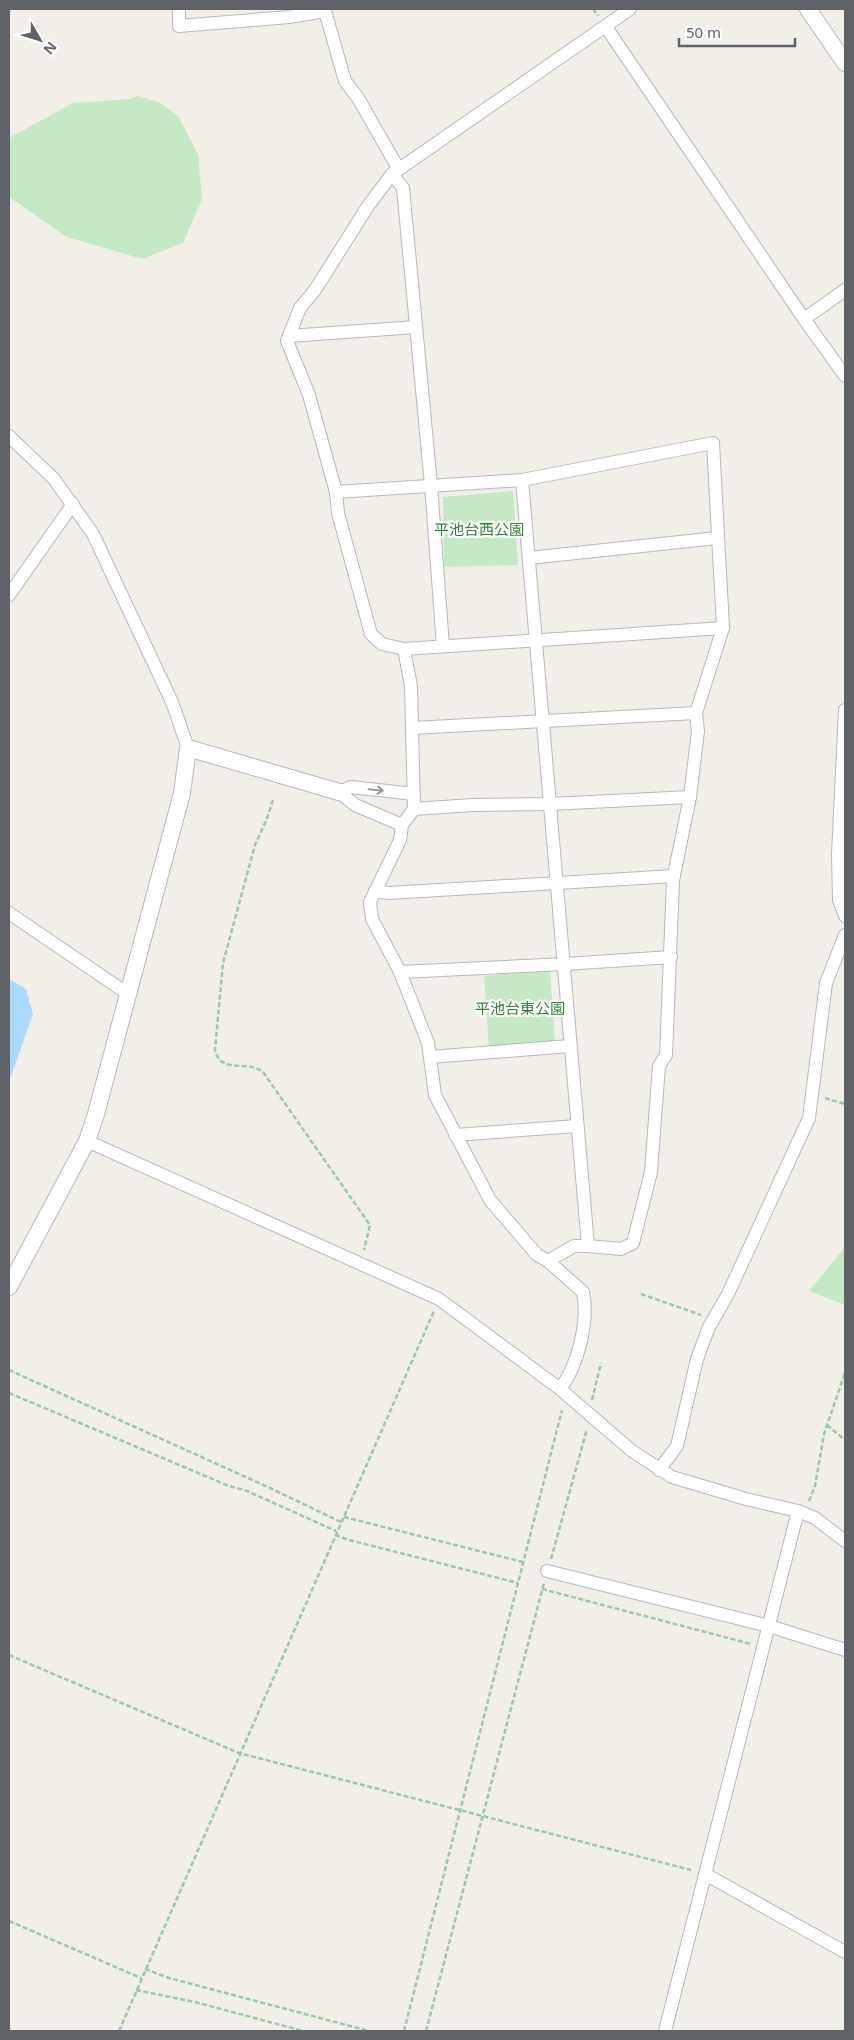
<svg xmlns="http://www.w3.org/2000/svg" width="854" height="2040" font-family="'Noto Sans','Noto Sans JP',sans-serif">
<style>
.green{fill:#c5e8c5}
.water{fill:#aadaff}
.lines{fill:none;stroke-linecap:round;stroke-linejoin:round}
.minor-casing{stroke:#b5b8bc;stroke-width:14}
.tertiary-casing{stroke:#b5b8bc;stroke-width:18}
.path{stroke:#9cc7a9;stroke-width:2.5;stroke-dasharray:5 2.5;stroke-linecap:butt}
.minor{stroke:#fff;stroke-width:12}
.tertiary{stroke:#fff;stroke-width:16}
.oneway{stroke:#979a9d}
.labels{text-anchor:middle;stroke-width:4.5;stroke-linejoin:round;paint-order:stroke}
.park-label{font-size:15px;fill:#348238;stroke:#fff}
</style>
<rect width="100%" height="100%" fill="#f1efe8"/>
<!-- green -->
<g class="green">
<polygon points="137,96 159,102 178,116 198,154 202,199 183,243 142,259 67,237 9,197 9,138 73,103 130,99"/>
<polygon points="513,491 518,565 444,567 443,497"/>
<polygon points="550,970 555,1042 489,1047 484,976"/>
<polygon points="845,1247 845,1305 809,1291"/>
</g>
<!-- water -->
<polygon class="water" points="9,979 26,989 33,1014 9,1082"/>
<g class="lines">
<!-- minor casing -->
<g class="minor-casing">
<g id="minor">
<polyline points="179,9 179,26 289,17 325,11 345,81 358,98 398,168"/>
<polyline points="606,27 804,319 845,376"/>
<polyline points="392,174 403,188 431,485 443,646"/>
<polyline points="804,319 845,290"/>
<polyline points="289,336 416,327"/>
<polyline points="9,436 54,479 93,534 172,702 188,748"/>
<polyline points="522,480 588,1246"/>
<polyline points="336,492 522,480 713,443 723,628 696,713 698,731 690,797 673,880 666,1055 659,1066 651,1172 633,1243 621,1249 588,1246 574,1246 548,1261"/>
<polyline points="529,558 717,538"/>
<polyline points="9,595 73,504"/>
<polyline points="404,649 723,628"/>
<polyline points="845,710 838,854 839,900 845,916"/>
<polyline points="412,728 696,713"/>
<polyline points="414,809 473,805 550,804 690,797"/>
<polyline points="402,825 355,805 339,792 351,787 414,794"/>
<polyline points="375,891 389,893 674,876"/>
<polyline points="9,913 128,994"/>
<polyline points="400,972 565,964 671,957"/>
<polyline points="430,1057 570,1046"/>
<polyline points="455,1135 577,1126"/>
<polyline points="87,1141 439,1299 560,1389 632,1451 672,1477 746,1499 798,1511 815,1518 845,1541"/>
<path d="M560 1389C578 1366 589 1321 583 1292L548 1261 537 1255 490 1200 435 1095 428 1043 400 972 372 919 370 902 400 840 402 825 414 809 411 686 404 649 382 644 371 634 338 513 336 492 309 395 287 341 300 308 315 290 368 206 392 174 630 9"/>
<polyline points="659,1470 677,1446 697,1359 709,1327 728,1294 809,1118 826,983 845,935"/>
<polyline points="547,1571 769,1626 845,1650"/>
<polyline points="705,1874 845,1952"/>
<polyline points="665,2031 798,1511"/>
</g>
</g>
<!-- tertiary casing -->
<g class="tertiary-casing">
<g id="tertiary">
<polyline points="808,9 845,63"/>
<polyline points="9,1287 87,1141 96,1114 182,793 188,748 339,792"/>
</g>
</g>
<!-- path -->
<g class="path">
<polyline points="593,9 598,16"/>
<path d="M273 800 266 821 255 845 223 963 215 1050C221 1075 246 1059 263 1072L370 1225 364 1250"/>
<polyline points="825,1098 845,1104"/>
<polyline points="641,1294 701,1315"/>
<polyline points="9,1370 270,1488 341,1522"/>
<polyline points="9,1393 229,1486 247,1491 336,1531"/>
<polyline points="592,1400 601,1363"/>
<polyline points="827,1425 845,1440"/>
<polyline points="809,1501 815,1486 824,1434 845,1373"/>
<polyline points="344,1517 523,1562"/>
<polyline points="335,1535 349,1540 518,1583"/>
<polyline points="551,1559 587,1429"/>
<polyline points="542,1589 751,1644"/>
<polyline points="9,1655 239,1753 691,1870"/>
<polyline points="9,1921 141,1978"/>
<polyline points="145,1969 169,1978 369,2031"/>
<polyline points="136,1990 195,2002 303,2031"/>
<polyline points="119,2031 434,1311"/>
<polyline points="404,2031 562,1410"/>
<polyline points="426,2031 544,1583"/>
</g>
<!-- minor -->
<use href="#minor" class="minor"/>
<!-- tertiary -->
<use href="#tertiary" class="tertiary"/>
</g>
<!-- one-way arrows -->
<defs><path id="oneway-shaft" d="M-6 0H5M1.5-3L5.5 0L1.5 3" fill="none" stroke-width="1.6" stroke-linecap="round" stroke-linejoin="round" transform="scale(1.25)"/></defs>
<use class="oneway" href="#oneway-shaft" transform="translate(376 790) rotate(6)"/>
<g class="labels">
<!-- park labels -->
<g class="park-label">
<text x="479" y="535">平池台西公園</text>
<text x="520" y="1014">平池台東公園</text>
</g>
</g>
<!-- border -->
<rect width="854" height="2040" fill="none" stroke="#5f6368" stroke-width="20"/>
<!-- north arrow -->
<g transform="translate(40 40) rotate(129)" stroke="#ffffff" stroke-width="4" paint-order="stroke">
<path d="M0-4L9 19L0 12L-9 19Z" fill="#5f6368"/>
<text y="-8" font-size="14" font-weight="bold" text-anchor="middle" fill="#5f6368">N</text>
</g>
<!-- scale -->
<path d="M679 38v8h116v-8" fill="none" stroke="#5f6368" stroke-width="2.5"/>
<text x="686" y="38" font-size="15" fill="#5f6368" stroke="#ffffff" stroke-width="4" paint-order="stroke">50 m</text>
</svg>
